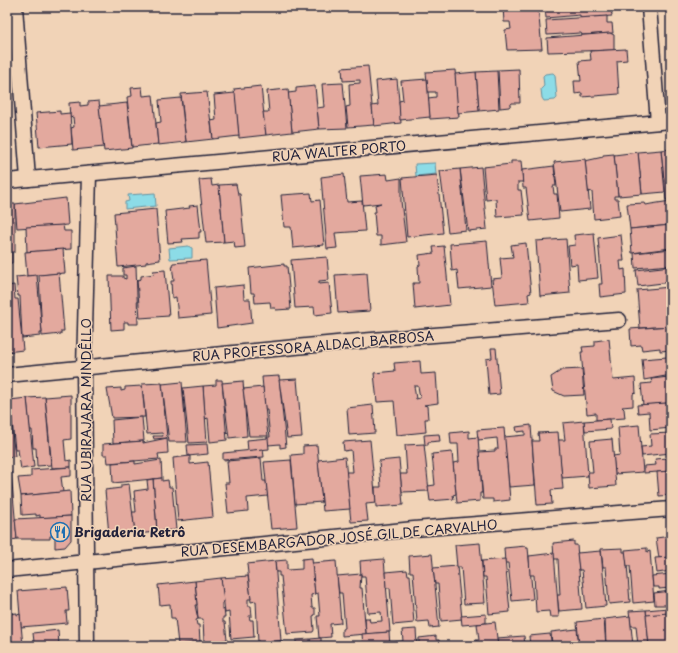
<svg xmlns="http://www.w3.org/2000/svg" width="678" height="653" font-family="'Playpen Sans',sans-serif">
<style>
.water{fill:#8cdce7;stroke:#6292a2}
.building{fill:#e3a99e;stroke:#22223b;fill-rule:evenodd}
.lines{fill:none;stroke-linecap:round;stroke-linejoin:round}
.street-casing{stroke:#22223b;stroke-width:17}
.street{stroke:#f1d3b7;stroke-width:14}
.labels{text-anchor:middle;stroke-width:3;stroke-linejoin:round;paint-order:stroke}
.street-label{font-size:13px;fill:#22223b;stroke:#f1d3b7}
.poi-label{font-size:13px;font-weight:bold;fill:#22223b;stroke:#f1d3b7;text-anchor:start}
</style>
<rect width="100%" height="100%" fill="#f1d3b7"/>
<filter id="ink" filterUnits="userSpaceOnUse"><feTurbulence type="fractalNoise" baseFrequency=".025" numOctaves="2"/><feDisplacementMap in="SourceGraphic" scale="8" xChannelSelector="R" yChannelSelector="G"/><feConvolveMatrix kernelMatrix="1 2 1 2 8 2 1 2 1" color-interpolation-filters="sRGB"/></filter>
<g filter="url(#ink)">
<!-- water -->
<g class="water">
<polygon points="553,73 555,75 557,98 555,100 544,101 542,98 541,89 544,86 543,76 545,74"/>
<polygon points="435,163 436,174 416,176 415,164"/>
<polygon points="155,193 156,206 125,209 125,202 129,201 128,195"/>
<polygon points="188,246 192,248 192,258 170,259 169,248"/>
</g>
<!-- building -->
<g class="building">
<polygon points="503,7 538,7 542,49 507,50 505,30 511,29 510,22 504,22"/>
<polygon points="545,7 611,7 612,16 580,18 580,15 546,18"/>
<polygon points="607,16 607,23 612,23 613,33 582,35 581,33 547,35 546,20"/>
<polygon points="610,33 614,35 614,50 548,52 547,38"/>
<polygon points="626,49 627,60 617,61 619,94 582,97 582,93 575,94 574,81 581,81 579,61 591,60 590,51"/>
<polygon points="368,66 374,125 348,127 346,107 350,106 349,84 360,83 360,80 343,81 342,68"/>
<polygon points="519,69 520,103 512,103 509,107 500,108 498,70"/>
<polygon points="455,70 459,117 430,119 428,98 436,97 436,92 428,92 426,72"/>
<polygon points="497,71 499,109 479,111 476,72"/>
<polygon points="476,72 479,111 458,113 455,74"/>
<polygon points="397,79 401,123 374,126 372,106 378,105 376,81"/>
<polygon points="427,79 430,117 400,120 399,101 403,100 401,81"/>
<polygon points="343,83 347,128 319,129 317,108 324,107 322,84"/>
<polygon points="261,86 266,135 239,138 234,89"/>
<polygon points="315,86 319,129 292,132 288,93 296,92 296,88"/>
<polygon points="142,87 143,96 153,95 158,144 132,147 127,97 132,96 131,88"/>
<polygon points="288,89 292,132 266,135 263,112 269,112 267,91"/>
<polygon points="207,92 213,139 186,142 181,94"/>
<polygon points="235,93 239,136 213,139 211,121 216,120 214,95"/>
<polygon points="181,98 186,142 158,145 156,123 161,122 159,100"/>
<polygon points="99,101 104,147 73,150 71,128 74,127 73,117 70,118 69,103 80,102 80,106 88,105 88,102"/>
<polygon points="127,103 132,148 104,151 99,106"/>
<polygon points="60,111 60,114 70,113 72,144 39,147 36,113"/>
<polygon points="671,149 671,199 666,200 661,150"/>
<polygon points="661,150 665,192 642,194 638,152"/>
<polygon points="638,152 642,194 618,196 614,155"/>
<polygon points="614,154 618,196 614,196 614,199 618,199 620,216 594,219 592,192 588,191 585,161 603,157 603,155"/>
<polygon points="585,159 590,209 560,212 554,162"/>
<polygon points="511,161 521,161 523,182 518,182 518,190 521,190 524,215 497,217 496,199 486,200 483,167 511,164"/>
<polygon points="554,166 556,186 553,186 554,194 557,194 559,218 530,221 526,188 523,188 522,170"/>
<polygon points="481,167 487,229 468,231 460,169"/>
<polygon points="460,169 466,230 448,232 440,171"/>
<polygon points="344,174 347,202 362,201 365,231 335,233 337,248 327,249 321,177"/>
<polygon points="387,174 388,180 401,178 401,201 406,242 381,245 381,236 376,236 374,212 376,212 375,205 381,203 363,205 360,176"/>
<polygon points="437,175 443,233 407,237 402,178"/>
<polygon points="211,179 212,186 219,185 224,242 206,243 199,180"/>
<polygon points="236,184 238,194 240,194 245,247 235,248 234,241 224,242 219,185"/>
<polygon points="311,193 312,201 320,200 324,245 293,248 291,227 284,227 281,195"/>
<polygon points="66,198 68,225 17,228 15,204"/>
<polygon points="671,201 671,225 630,229 627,204 645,203 646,205 651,204"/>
<polygon points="7,204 15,204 15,252 12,252 12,263 7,263"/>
<polygon points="198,205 201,232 199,232 199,238 182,239 183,242 168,243 165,211 190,208 189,206"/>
<polygon points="156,209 160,260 146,262 146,264 118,267 114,213"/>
<polygon points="63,225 64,231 71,231 71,249 27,252 26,227"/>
<polygon points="671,225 671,248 632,253 630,229"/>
<polygon points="594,233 598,278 578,280 577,264 570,265 568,246 575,245 574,235"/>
<polygon points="621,235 624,261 620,261 621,270 625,269 626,294 600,297 599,284 602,284 598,238"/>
<polygon points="566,239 570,293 540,296 536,241"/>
<polygon points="487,241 491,286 459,289 457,270 452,271 450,244"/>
<polygon points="526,243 531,293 528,294 529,302 495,305 492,279 502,278 500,258 513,257 511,245"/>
<polygon points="444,246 450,305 415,309 413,283 419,283 418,266 420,265 419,255 434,253 433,247"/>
<polygon points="63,249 65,273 27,276 25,252"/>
<polygon points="671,249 671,265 635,268 634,253"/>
<polygon points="327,257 329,280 319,281 319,284 329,283 332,313 315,315 314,307 295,308 291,260"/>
<polygon points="206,260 211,315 178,318 176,297 172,298 171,281 174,281 172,265 173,263"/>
<polygon points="284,264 284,266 287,266 291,309 276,310 275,308 271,308 270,302 255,303 254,293 251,293 249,268"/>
<polygon points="136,266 138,324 128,324 128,322 124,322 124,329 111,330 109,276 123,276 123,278 126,279 126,275 123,275 123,268"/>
<polygon points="671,266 671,282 638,286 636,270"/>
<polygon points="165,270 169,316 140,318 137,280 141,279 141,276 154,274 153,271"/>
<polygon points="59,273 64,331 61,331 61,334 42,336 39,275"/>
<polygon points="367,273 370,311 338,313 335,275"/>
<polygon points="37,275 42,333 40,333 40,336 22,338 20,296 18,296 16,277"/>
<polygon points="14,285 15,299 18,299 23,350 7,352 7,286"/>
<polygon points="243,285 244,299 250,299 252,323 217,328 214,288"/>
<polygon points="671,287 671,326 640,328 637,290"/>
<polygon points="671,326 671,350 660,351 660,348 642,350 641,345 631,346 630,329"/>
<polygon points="609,339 613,380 635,378 636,393 633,394 633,406 622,407 624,409 625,418 596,420 596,413 587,414 581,352 583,352 582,347 595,346 595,341"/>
<polygon points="491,348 496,348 500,394 489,395 486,359 492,358"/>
<polygon points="667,352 671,352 671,375 644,380 642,359 667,357"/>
<path d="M420 361 421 374 436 373 438 403 424 405 427 406 428 419H425L426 432 397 435 394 401 377 402 374 373 395 371 394 363ZM414 386H418L420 398 416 399Z"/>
<polygon points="582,369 584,395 564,396 553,391 551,377 562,370"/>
<polygon points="279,376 286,447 280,448 280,444 268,445 267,437 270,437 267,410 265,410 262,377"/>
<polygon points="669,377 671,377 671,403 643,405 641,384 652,383 651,379"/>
<polygon points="297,379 302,437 287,438 279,380"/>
<polygon points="216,380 222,380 227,440 210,442 208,418 205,419 203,386 216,385"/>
<polygon points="243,381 247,436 229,438 222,383"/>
<polygon points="182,382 187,442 169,442 162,384"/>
<polygon points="162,383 167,438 154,439 153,436 163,436 162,433 147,434 142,384"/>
<polygon points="142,386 145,417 112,418 107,389 121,388 121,391 125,390 125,387"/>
<polygon points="203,386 207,442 189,443 183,388"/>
<polygon points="263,387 268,436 249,436 243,389"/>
<polygon points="71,395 71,439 64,440 66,461 71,460 71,467 52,468 45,397"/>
<polygon points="45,397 51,465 37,466 36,448 33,448 32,430 30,430 27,398"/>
<polygon points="27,398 34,467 21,469 18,450 15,450 10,400"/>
<polygon points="666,403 671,403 671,428 650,430 649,412 638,413 637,405"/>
<polygon points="373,405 375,433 349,435 347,408"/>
<polygon points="9,409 15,456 7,457 7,410"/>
<polygon points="142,417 144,441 113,443 112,420"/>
<polygon points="610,419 611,429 585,431 584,421"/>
<polygon points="584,421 588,476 562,478 558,440 565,440 563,423"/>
<polygon points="531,425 535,485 509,487 504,437 525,435 525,431 517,432 516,427"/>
<polygon points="639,425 643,472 615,474 613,456 620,455 618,427"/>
<polygon points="504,428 510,500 493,502 493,499 483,499 479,452 495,451 495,449 498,449 497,438 478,440 477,430"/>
<polygon points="469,431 469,438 478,437 482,493 480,493 480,501 457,503 453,463 459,462 458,444 451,444 450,433"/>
<polygon points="558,432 563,489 551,490 552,504 537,505 532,441 539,441 538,433"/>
<polygon points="671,433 671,453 642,456 641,447 651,446 650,434"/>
<polygon points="439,434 440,441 428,442 428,445 425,445 424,435"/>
<polygon points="167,438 168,453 158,454 159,459 108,463 107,455 103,455 103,444 143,441 143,443"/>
<polygon points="268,438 269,449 248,451 247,440"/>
<polygon points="612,439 616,486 589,488 588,472 593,472 590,441"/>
<polygon points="370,440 376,503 366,504 368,521 351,522 346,472 353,472 351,450 344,451 343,442"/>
<polygon points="207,444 208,454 188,456 187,445"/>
<polygon points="424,444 429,491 402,492 400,474 407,474 405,445"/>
<polygon points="317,445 322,502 295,504 291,455 303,454 303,446"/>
<polygon points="263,449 264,457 223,460 223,453"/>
<polygon points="452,452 456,494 453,495 454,499 430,501 428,486 435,485 432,454"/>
<polygon points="671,453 671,471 644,473 644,466 656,465 655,459 668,458 668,454"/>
<polygon points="190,456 190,464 208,462 213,517 178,521 173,458"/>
<polygon points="345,457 350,509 323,511 318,460"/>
<polygon points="261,458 263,481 266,481 268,496 247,498 248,511 228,513 225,483 229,483 227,461"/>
<polygon points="399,459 403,505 376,507 375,487 381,487 379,461"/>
<polygon points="161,460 162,478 113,483 112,463 135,461 135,464"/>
<polygon points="291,460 297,527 271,529 264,462"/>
<polygon points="71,467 71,476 61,477 63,492 21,496 18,478 31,477 31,470"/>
<polygon points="671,471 671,495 659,496 657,472"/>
<polygon points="7,472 11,472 17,539 7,541"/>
<polygon points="162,478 162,481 168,480 169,487 172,487 176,530 157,531 153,479"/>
<polygon points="153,479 157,532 135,534 132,512 136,512 134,491 148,489 147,480"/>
<polygon points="129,484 135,533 109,535 105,490 121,488 121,485"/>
<polygon points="70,491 71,516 40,518 40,515 36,516 36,514 22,515 21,496"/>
<polygon points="71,516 71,540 65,547 55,548 55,536 50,536 50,539 17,539 15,519"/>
<polygon points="671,536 671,557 659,558 656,538"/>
<polygon points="574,541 574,545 577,545 582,609 559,611 557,595 560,595 558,559 554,559 553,543"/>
<polygon points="480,543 485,603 464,604 461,567 457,567 455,545"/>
<polygon points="526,546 526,548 528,548 533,599 512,601 508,563 505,563 504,548"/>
<polygon points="623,548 623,552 626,552 630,602 609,604 606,567 603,567 601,549"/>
<polygon points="647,548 647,552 650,551 654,601 633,603 630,566 627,566 625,550"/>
<polygon points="601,551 606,606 586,608 582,570 579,570 577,553"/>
<polygon points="554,553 559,617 550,617 549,611 536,612 534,575 530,575 529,556"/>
<polygon points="432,554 439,627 430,628 429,621 417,622 413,572 410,572 409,556"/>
<polygon points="671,557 671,571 657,573 655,558"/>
<polygon points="312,558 315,594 311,595 312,608 315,608 315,615 313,616 314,630 313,632 287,634 281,576 279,576 279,572 276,572 275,561 287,560 287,570 302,569 302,559"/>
<polygon points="384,559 390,632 366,634 365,618 369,618 370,622 382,621 381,612 368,613 365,576 361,576 360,561"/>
<polygon points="505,559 510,612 489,614 486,577 483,577 482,561"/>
<polygon points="275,561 281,641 258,643 256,601 251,602 247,564"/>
<polygon points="336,561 341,623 330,624 331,637 319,638 317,616 320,616 318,593 315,594 312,563"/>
<polygon points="457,566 462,619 441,621 438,584 435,584 433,568"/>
<polygon points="407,570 408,575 410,575 414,623 393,625 390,588 386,588 385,572"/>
<polygon points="361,574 360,588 362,588 366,634 342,636 342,629 345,628 342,593 339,593 337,576"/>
<polygon points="671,574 671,588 659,589 659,587 653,587 652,576"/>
<polygon points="248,576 251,599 248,599 248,606 251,606 252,616 249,616 250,620 253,620 254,637 231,639 229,612 225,613 221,578"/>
<polygon points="221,578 224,602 222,603 222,610 224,609 225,617 223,617 223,622 225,622 227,640 204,642 203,619 198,619 195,581"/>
<polygon points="195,581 197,605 195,605 198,619 196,620 197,625 199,625 200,642 178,644 175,618 171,618 170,604 160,605 158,585"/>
<polygon points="67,587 69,611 66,611 67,623 21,627 18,591"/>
<polygon points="671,591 671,605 655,605 654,593"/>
<polygon points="668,608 671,608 671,646 649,646 646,610"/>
<polygon points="646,610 649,646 638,646 636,626 631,626 629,611"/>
<polygon points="17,613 17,615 20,614 23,646 7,646 7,614"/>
<polygon points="668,613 671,613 671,646 649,646 646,615"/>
<polygon points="486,614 486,623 462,625 461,616"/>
<polygon points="630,616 633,646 606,646 605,619"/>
<polygon points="604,619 606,646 579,646 577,622"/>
<polygon points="495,622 498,646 476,646 476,640 479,640 477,624"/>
<polygon points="416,629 417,646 395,646 395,642 403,641 402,630"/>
<polygon points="577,629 579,646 552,646 551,632"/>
<polygon points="58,630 59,646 25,646 31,645 31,643 34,642 33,633"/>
<polygon points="389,632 390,646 363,646 362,634"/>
<polygon points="550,634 552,646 530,646 529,636"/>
<polygon points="436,636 436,640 439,640 440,646 419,646 419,638"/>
<polygon points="524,636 525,646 498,646 497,638"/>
<polygon points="321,638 321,644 327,644 327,646 310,646 310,639"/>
<polygon points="310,639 310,646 296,646 296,640"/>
<polygon points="282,641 283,646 268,646 267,642"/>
</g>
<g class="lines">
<!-- street casing -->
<g class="street-casing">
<g id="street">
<polyline points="15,7 28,179"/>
<polyline points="649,7 658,122"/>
<polyline points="7,181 671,121"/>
<polyline points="7,375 347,342 619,320"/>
<polyline points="7,570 414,529 671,509"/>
<polyline points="87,646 84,368 89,174"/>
</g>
</g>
<!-- street -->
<use href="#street" class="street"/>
</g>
</g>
<!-- icons -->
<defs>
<g id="restaurant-ring" transform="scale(1)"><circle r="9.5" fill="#f1d3b7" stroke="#1f6fb2" stroke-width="1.5"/><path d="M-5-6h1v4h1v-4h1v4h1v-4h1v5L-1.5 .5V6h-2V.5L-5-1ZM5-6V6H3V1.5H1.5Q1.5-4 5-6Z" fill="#1f6fb2"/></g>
</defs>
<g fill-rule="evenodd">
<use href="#restaurant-ring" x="60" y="532"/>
</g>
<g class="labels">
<!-- street labels -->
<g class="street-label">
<text transform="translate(339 151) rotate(-5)" y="5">RUA WALTER PORTO</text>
<text transform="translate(313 346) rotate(-5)" y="5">RUA PROFESSORA ALDACI BARBOSA</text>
<text transform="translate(86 410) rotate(-90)" y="5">RUA UBIRAJARA MINDÊLLO</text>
<text transform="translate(339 538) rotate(-5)" y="5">RUA DESEMBARGADOR JOSÉ GIL DE CARVALHO</text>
</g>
<!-- poi labels -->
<g class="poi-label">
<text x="74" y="537">Brigaderia Retrô</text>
</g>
</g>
<!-- margin -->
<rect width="678" height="653" fill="none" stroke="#f1d3b7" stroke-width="24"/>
<rect x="12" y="12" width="654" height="629" fill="none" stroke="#22223b" stroke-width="1.5" filter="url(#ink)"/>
</svg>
